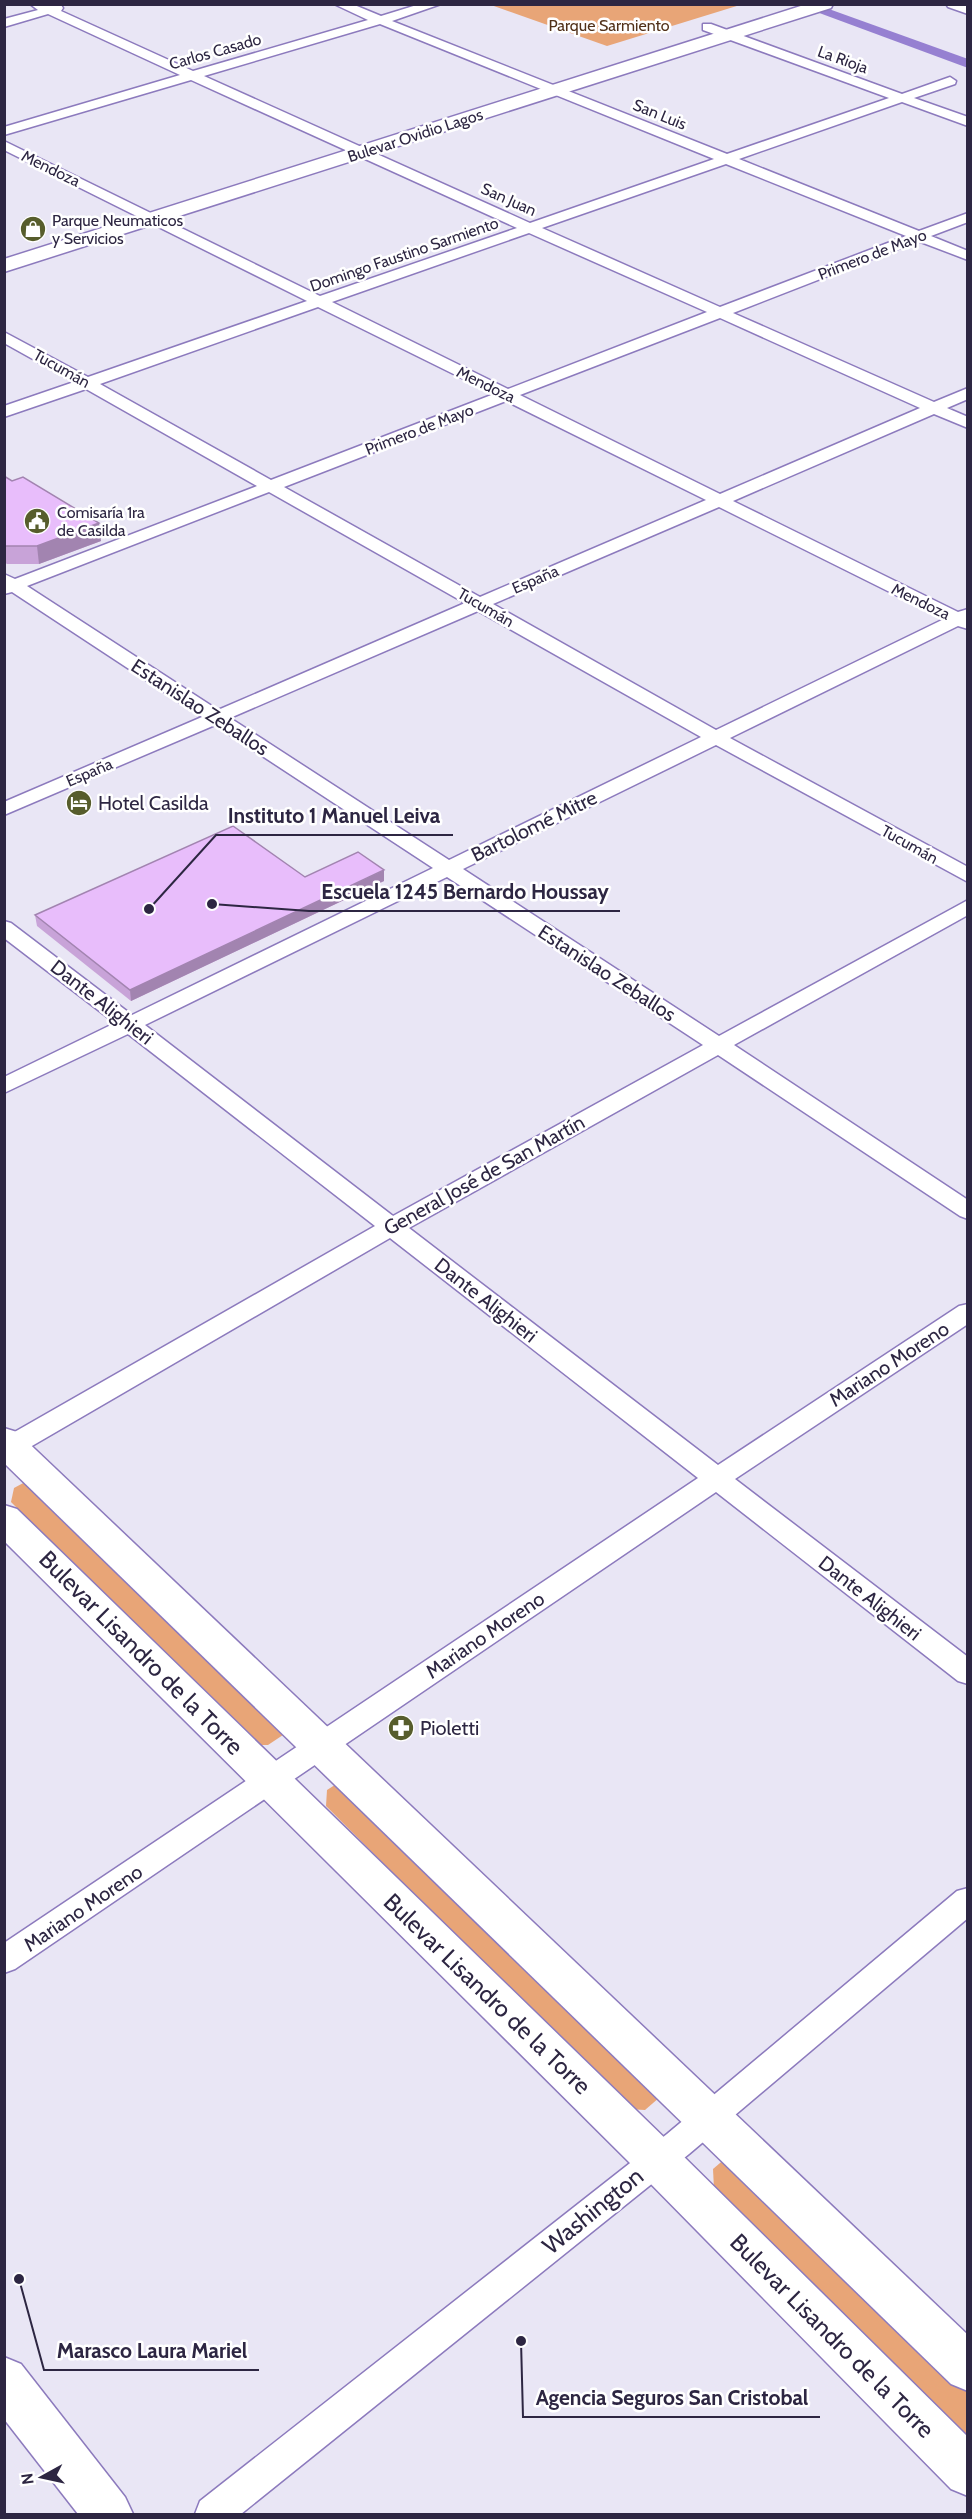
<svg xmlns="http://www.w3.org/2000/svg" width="972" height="2519" font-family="Cabin,sans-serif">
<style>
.green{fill:#e8a577}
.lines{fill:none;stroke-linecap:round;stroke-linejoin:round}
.canal{fill:#9680d1;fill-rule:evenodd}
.street-casing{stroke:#8c7abd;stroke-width:3}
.secondary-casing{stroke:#8c7abd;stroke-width:3}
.street{fill:#fff;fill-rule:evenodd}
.secondary{fill:#fff;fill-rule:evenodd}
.wall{fill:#c8a3d8}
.shaded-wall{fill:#a284b0}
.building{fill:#e8bdfb;stroke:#a284b0;stroke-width:1.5}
.labels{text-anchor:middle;stroke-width:5;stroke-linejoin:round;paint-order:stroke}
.far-park-label{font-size:16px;fill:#513119;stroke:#fff}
.far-street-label{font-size:16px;fill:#2d2642;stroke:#fff}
.far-poi-label{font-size:16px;fill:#2d2642;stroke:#fff;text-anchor:start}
.street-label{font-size:20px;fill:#2d2642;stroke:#fff}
.poi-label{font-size:20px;fill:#2d2642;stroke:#fff;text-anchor:start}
.near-street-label{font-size:24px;fill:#2d2642;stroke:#fff}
.leader{fill:none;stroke:#2d2642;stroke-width:2}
.callout-dot{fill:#2d2642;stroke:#fff;stroke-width:2}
.callout-label{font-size:21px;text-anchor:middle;font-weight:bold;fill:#2d2642;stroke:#fff;stroke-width:5;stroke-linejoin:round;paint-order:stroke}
</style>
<rect width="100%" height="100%" fill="#e9e6f5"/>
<!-- green -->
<g class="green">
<polygon points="491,5 740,5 607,46"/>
<polygon points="27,1481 283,1720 283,1735 268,1745 253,1745 11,1502 14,1488"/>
<polygon points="341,1781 660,2097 645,2110 628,2109 326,1806 327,1790"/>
<polygon points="727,2157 967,2378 967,2443 714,2189 713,2169"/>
</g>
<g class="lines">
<!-- canal -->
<polygon class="canal" points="795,4 815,4 968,59 968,68"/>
<!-- street casing -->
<g class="street-casing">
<g id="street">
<path d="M30 4 61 5 63 8 61 11 193 71 368 20 334 4H352L381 16 420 4H441L392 21 727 154 889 98 703 30V24H711L902 94 950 77 956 81 955 84 914 98 968 117V126L902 102 739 159 919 231 968 213V222L931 236 968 251V260L918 241 733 313 934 402 968 388V399L947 408 968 417V428L934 414 733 501 958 612 968 609V629L958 626 730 738 968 867V882L716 745 463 869 719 1036 968 900V915L734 1045 968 1200V1219L960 1216 718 1055 409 1228 718 1465 959 1306 968 1304V1324L735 1479 968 1657V1684L958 1681 716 1492 15 1969 4 1973V1943L698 1478 390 1238 13 1457 4 1459V1438L375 1226 128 1034 4 1093V1077L115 1023 4 938V921L11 923 132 1015 433 868 215 725 4 815V802L202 717 12 592 4 594V574L15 579 257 486 86 389 4 417V406L74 382 4 343V332L88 377 307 301 4 150V141L320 296 517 228 191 80 4 135V127L180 75 48 14 4 27V19L38 10ZM380 24 714 159 530 223 204 76ZM726 164 906 236 720 307 542 228ZM529 233 707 312 508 389 332 302ZM318 307 494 394 271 480 100 384ZM720 318 920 408 720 494 520 395ZM506 401 706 500 480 597 284 487ZM269 492 465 603 218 710 27 586ZM719 507 944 619 716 730 493 604ZM478 611 701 737 449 860 230 718ZM447 877 703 1045 393 1216 145 1025Z"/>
<polygon points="946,4 968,6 968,14 948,7"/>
<polygon points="968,1888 968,1918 689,2154 241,2514 195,2514 200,2501 667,2134 957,1891"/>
</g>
</g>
<!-- secondary casing -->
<g class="secondary-casing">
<g id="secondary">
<polygon points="807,4 833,4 831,8 4,272 4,259"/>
<polygon points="4,1428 17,1432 968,2335 968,2391 951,2384 4,1463"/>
<polygon points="4,1505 17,1509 673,2146 968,2437 968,2496 951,2489 641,2174 4,1541"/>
<polygon points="4,2357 21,2364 125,2497 133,2514 78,2514 4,2419"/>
</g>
</g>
<!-- street -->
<use href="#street" class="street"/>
<!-- secondary -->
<use href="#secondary" class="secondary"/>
</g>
<!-- wall -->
<g class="wall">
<polygon points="4,476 12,481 101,541 39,564 7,564 4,562"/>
<polygon points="305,877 384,881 131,1001 37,926 35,915"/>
</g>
<!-- shaded-wall -->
<g class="shaded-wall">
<polygon points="99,523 101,541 39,564 37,546"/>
<polygon points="384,870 384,881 131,1001 130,990"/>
</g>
<!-- building -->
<g class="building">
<polygon points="4,476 12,481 23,477 99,523 37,546 4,546"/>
<polygon points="233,826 305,877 358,852 384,870 130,990 35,915"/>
</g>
<!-- icons -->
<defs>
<g id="shop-disc" transform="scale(1.35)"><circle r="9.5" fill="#575d2c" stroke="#fff"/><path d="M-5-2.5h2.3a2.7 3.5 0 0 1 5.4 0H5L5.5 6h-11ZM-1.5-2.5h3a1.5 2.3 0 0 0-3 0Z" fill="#fff"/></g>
<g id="civic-disc" transform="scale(1.35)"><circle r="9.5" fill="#575d2c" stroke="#fff"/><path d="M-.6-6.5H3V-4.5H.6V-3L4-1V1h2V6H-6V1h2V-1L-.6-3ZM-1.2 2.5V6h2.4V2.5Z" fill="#fff"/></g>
<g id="hotel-disc" transform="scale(1.35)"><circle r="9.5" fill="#575d2c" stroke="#fff"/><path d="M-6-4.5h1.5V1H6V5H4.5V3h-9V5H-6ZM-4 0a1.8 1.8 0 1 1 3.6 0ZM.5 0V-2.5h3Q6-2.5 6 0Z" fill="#fff"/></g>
<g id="pharmacy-disc" transform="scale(1.35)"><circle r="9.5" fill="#575d2c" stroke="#fff"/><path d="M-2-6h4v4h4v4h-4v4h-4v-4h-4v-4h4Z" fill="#fff"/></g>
</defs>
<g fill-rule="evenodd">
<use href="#shop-disc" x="33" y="229"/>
<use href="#civic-disc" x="37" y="521"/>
<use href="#hotel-disc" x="79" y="803"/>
<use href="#pharmacy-disc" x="401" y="1728"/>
</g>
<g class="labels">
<!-- far-park labels -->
<g class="far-park-label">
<text x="609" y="31">Parque Sarmiento</text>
</g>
<!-- far-street labels -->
<g class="far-street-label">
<text transform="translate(215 51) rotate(-16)" y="6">Carlos Casado</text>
<text transform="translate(843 59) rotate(20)" y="6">La Rioja</text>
<text transform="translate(660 114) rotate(22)" y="6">San Luis</text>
<text transform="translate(415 135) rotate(-18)" y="6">Bulevar Ovidio Lagos</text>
<text transform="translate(51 168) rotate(26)" y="6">Mendoza</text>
<text transform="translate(509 199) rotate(24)" y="6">San Juan</text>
<text transform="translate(404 254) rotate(-19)" y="6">Domingo Faustino Sarmiento</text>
<text transform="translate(872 254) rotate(-21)" y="6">Primero de Mayo</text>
<text transform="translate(62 368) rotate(29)" y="6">Tucumán</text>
<text transform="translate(486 384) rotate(26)" y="6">Mendoza</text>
<text transform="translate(419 429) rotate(-21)" y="6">Primero de Mayo</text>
<text transform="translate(535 579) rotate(-23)" y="6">España</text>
<text transform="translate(921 601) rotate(26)" y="6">Mendoza</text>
<text transform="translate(486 607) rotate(30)" y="6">Tucumán</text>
<text transform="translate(89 772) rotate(-23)" y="6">España</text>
<text transform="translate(910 844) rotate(29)" y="6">Tucumán</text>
</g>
<!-- far-poi labels -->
<g class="far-poi-label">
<text x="52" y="226">Parque Neumaticos<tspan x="52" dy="18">y Servicios</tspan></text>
<text x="57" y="518">Comisaría 1ra<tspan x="57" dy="18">de Casilda</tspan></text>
</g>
<!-- street labels -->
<g class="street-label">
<text transform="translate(200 707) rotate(33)" y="7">Estanislao Zeballos</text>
<text transform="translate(534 826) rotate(-26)" y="7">Bartolomé Mitre</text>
<text transform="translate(607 973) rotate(33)" y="7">Estanislao Zeballos</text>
<text transform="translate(102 1002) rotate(38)" y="7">Dante Alighieri</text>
<text transform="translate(484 1175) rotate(-29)" y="7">General José de San Martín</text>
<text transform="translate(486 1300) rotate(38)" y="7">Dante Alighieri</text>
<text transform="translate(889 1364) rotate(-33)" y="7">Mariano Moreno</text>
<text transform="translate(870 1598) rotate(38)" y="7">Dante Alighieri</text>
<text transform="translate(485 1635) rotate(-34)" y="7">Mariano Moreno</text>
<text transform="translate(83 1908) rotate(-34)" y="7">Mariano Moreno</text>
</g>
<!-- poi labels -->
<g class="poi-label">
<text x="98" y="810">Hotel Casilda</text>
<text x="420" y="1735">Pioletti</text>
</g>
<!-- near-street labels -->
<g class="near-street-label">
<text transform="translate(141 1653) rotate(45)" y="8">Bulevar Lisandro de la Torre</text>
<text transform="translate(487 1994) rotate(44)" y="8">Bulevar Lisandro de la Torre</text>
<text transform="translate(593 2211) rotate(-39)" y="8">Washington</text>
<text transform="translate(832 2336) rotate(45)" y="8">Bulevar Lisandro de la Torre</text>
</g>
</g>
<!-- callouts -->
<path class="leader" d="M149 909L216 835H453M212 904L309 911H620M19 2279L44 2370H259M521 2341L523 2417H820"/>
<g class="callout-dot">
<circle cx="149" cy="909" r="6"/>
<circle cx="212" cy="904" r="6"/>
<circle cx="19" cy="2279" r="6"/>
<circle cx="521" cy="2341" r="6"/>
</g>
<g class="callout-label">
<text x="334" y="823">Instituto 1 Manuel Leiva</text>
<text x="465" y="899">Escuela 1245 Bernardo Houssay</text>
<text x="152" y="2358">Marasco Laura Mariel</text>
<text x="672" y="2405">Agencia Seguros San Cristobal</text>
</g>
<!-- border -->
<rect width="972" height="2519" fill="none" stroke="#2d2642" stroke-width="12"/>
<!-- north arrow -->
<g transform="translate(42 2477) rotate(262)" stroke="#ffffff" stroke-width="4.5" paint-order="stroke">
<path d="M0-4.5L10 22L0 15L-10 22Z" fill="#2d2642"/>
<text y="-9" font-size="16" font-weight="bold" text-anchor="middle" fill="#2d2642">N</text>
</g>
</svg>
